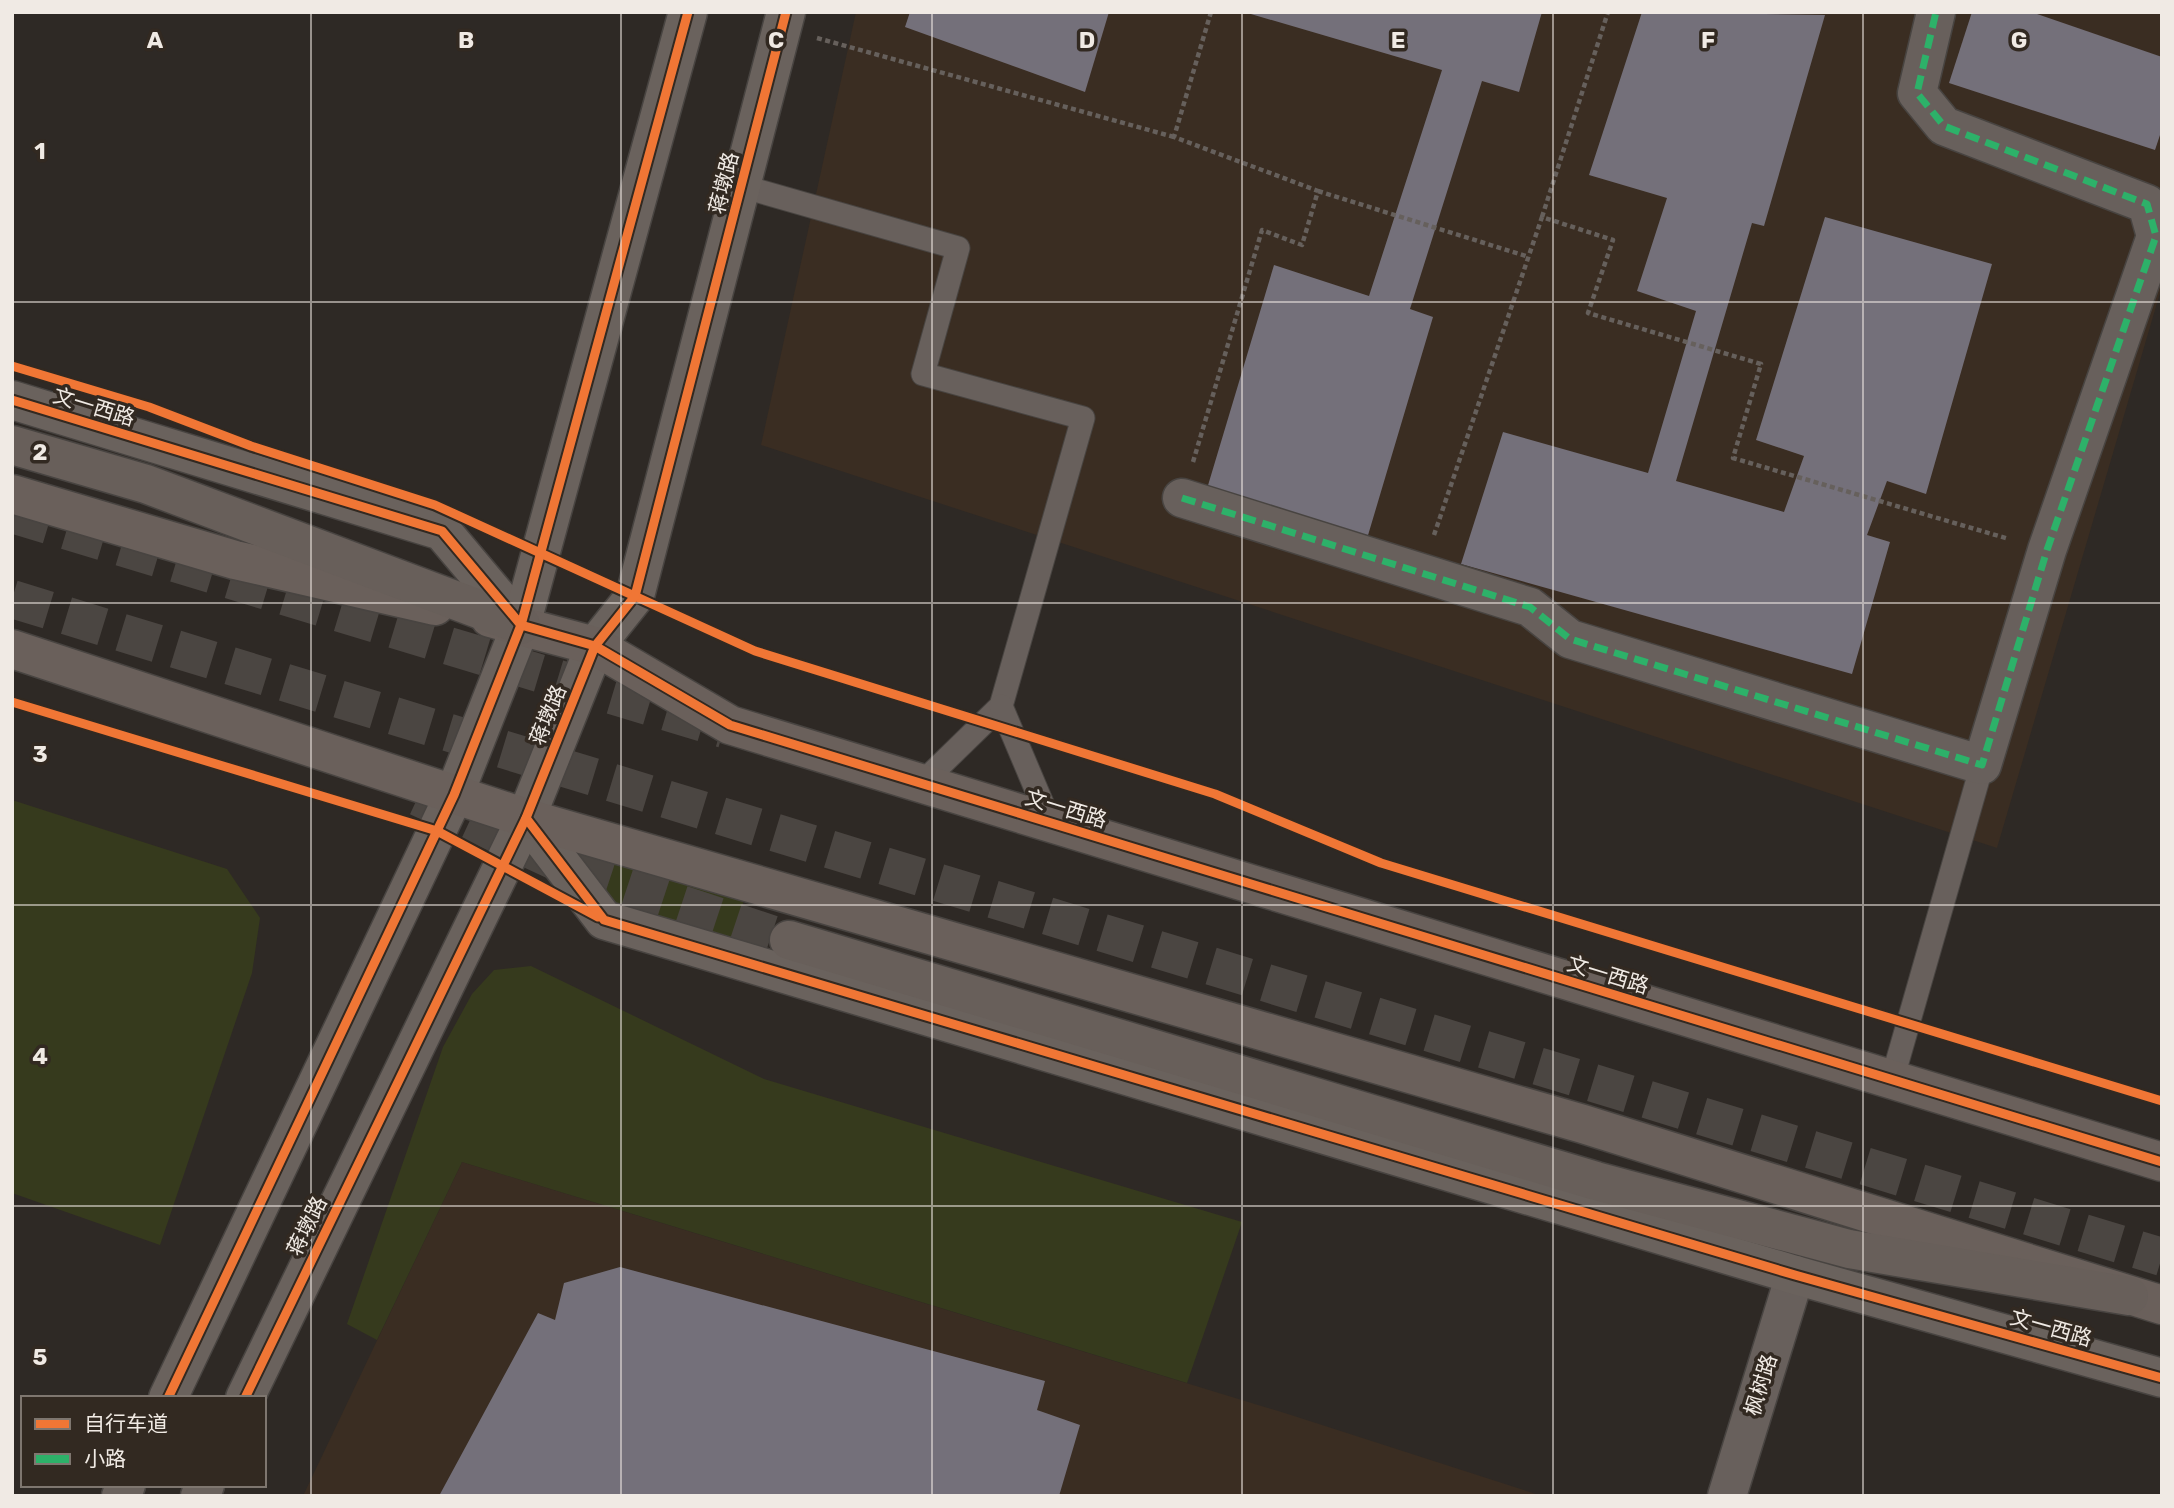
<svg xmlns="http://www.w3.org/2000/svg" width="2174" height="1508" font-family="Rubik,'Noto Sans SC',sans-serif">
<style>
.built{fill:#3a2d22}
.green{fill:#363a1d}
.building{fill:#74707a}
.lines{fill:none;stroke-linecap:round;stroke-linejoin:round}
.trunk-tunnel{stroke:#4b4642;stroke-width:38;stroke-dasharray:38 19;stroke-linecap:butt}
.service-casing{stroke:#484441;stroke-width:25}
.minor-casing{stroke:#484441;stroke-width:41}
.tertiary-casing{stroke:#484441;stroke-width:41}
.secondary-casing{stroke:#484441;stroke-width:41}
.primary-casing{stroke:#484441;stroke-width:41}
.trunk-casing{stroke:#484441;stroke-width:41}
.path{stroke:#66605c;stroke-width:4.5;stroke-dasharray:5 3.5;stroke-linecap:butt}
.service{stroke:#68605c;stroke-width:23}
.minor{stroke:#68605c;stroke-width:38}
.tertiary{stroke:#68605c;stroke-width:38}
.secondary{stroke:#6a625d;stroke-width:38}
.primary{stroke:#6a605b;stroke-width:38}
.trunk{stroke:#685f5a;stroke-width:38}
.quiet{stroke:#2db169;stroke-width:7;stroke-dasharray:14 7;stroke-linecap:butt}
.cycleway-casing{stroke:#322921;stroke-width:13}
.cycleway{stroke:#f07635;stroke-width:9}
.grid{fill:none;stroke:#f0eae4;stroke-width:2;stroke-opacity:0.55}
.labels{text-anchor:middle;stroke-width:7;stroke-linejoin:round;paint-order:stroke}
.street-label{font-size:21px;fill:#f0eae4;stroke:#322921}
.grid-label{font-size:23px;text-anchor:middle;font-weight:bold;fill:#f0eae4;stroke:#322921;stroke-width:7;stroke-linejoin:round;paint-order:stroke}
</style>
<rect width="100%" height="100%" fill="#2e2925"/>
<!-- built -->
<g class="built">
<polygon points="856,12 2162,12 2162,286 1997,848 761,445"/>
<polygon points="462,1162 1291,1415 1542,1496 303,1496"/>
</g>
<!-- green -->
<g class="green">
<polygon points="12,800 227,869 260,918 252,973 160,1245 12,1193"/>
<polygon points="604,857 744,900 725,962 588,917"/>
<polygon points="531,966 764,1079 1242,1222 1187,1383 462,1162 377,1340 347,1324 443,1047 472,994 494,970"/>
</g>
<!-- building -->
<g class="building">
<polygon points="910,12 1109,12 1085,92 905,27"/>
<polygon points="1244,12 1542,12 1519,92 1482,81 1410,309 1433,317 1366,542 1206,492 1274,265 1369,296 1442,70"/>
<polygon points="1642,12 1825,15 1764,226 1752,223 1676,481 1784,512 1804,456 1756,440 1825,217 1992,264 1926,494 1887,481 1867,535 1890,542 1852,674 1461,564 1503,432 1648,473 1696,311 1637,291 1667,198 1589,175"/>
<polygon points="1972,12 2031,12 2162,57 2162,129 2155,150 1949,83"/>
<polygon points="620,1267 1045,1381 1037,1410 1080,1425 1059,1496 439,1496 538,1313 555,1320 564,1283"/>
</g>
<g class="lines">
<!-- trunk-tunnel -->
<g class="trunk-tunnel">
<polyline points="12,514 724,729"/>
<polyline points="12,599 2162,1257"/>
<polyline points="418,797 566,866 789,940"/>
</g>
<!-- service casing -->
<g class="service-casing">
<g id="service">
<polyline points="741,186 958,248 923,374 1083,418 1001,706 922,783"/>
<polyline points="1001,706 1050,822"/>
<polyline points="1892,1080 1982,765"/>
</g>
</g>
<!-- minor casing -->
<g class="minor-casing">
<polyline id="minor" points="1182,498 1530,607 1570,639 1982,765 2047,550 2156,236 2147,204 1944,126 1917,93 1936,12"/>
</g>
<!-- tertiary casing -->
<g class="tertiary-casing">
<polyline id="tertiary" points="1727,1496 1795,1275"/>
</g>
<!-- secondary casing -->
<g class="secondary-casing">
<g id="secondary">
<polyline points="12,400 442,531 521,625"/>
<polyline points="526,818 604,920 1795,1275 2162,1378"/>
<polyline points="168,1398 454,795 521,625 688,12"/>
<polyline points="245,1398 526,818 595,646 635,596 786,12"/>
<polyline points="121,1496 126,1485"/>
<polyline points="200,1496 205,1485"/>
</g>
</g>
<!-- primary casing -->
<g class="primary-casing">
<g id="primary">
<polyline points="12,494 235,560 435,606"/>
<polyline points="490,618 595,646 730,725 2162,1162"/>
<polyline points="12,649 526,818 1583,1124 2162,1305"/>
</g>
</g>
<!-- trunk casing -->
<g class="trunk-casing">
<g id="trunk">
<polyline points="12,445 146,484 521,625"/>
<polyline points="789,940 1596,1181 1849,1249 2129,1296"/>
</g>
</g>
<!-- path -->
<g class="path">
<polyline points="817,38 1174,137"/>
<polyline points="1318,191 1529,257"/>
<polyline points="1542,217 1608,12"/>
<polyline points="1193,462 1262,230 1302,245 1318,191 1174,137 1211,12"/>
<polyline points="1434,535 1542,217 1613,240 1588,313 1761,364 1733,458 2009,539"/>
</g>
<!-- service -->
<use href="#service" class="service"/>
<!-- minor -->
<use href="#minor" class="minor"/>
<!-- tertiary -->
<use href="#tertiary" class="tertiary"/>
<!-- secondary -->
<use href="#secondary" class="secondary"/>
<!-- primary -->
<use href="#primary" class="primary"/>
<!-- trunk -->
<use href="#trunk" class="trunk"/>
<!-- quiet -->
<polyline class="quiet" points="1182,498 1530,607 1570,639 1982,765 2047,550 2156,236 2147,204 1944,126 1917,93 1936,12"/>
<!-- cycleway casing -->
<g class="cycleway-casing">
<g id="cycleway">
<polyline points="12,366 149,407 251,446 435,505 755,651 1215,794 1381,863 2162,1101"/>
<polyline points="12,400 442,531 521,625 595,646 730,725 2162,1162"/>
<polyline points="12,702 437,831 598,917"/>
<polyline points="526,818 604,920 1795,1275 2162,1378"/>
<polyline points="168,1398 454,795 521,625 688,12"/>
<polyline points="245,1398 526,818 595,646 635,596 786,12"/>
</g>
</g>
<!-- cycleway -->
<use href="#cycleway" class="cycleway"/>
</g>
<!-- grid -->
<path class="grid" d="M311 12V1496M621 12V1496M932 12V1496M1242 12V1496M1553 12V1496M1863 12V1496M12 302H2162M12 603H2162M12 905H2162M12 1206H2162"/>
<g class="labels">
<!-- street labels -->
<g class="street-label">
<text transform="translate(724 183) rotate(-76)" y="7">蒋墩路</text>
<text transform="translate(94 407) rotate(17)" y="7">文一西路</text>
<text transform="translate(548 715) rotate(-68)" y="7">蒋墩路</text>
<text transform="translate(1066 809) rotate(17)" y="7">文一西路</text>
<text transform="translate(1608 975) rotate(17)" y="7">文一西路</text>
<text transform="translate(307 1226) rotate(-64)" y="7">蒋墩路</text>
<text transform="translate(2051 1328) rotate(16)" y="7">文一西路</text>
<text transform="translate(1761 1385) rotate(-73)" y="7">枫树路</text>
</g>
</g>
<g class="grid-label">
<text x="155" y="48">A</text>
<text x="466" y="48">B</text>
<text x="776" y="48">C</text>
<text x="1087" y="48">D</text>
<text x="1398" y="48">E</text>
<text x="1708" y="48">F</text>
<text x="2019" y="48">G</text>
<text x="40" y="159">1</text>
<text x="40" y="460">2</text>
<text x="40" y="762">3</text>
<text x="40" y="1064">4</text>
<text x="40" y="1365">5</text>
</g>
<!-- border -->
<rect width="2174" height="1508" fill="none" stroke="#f0eae4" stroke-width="28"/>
<!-- legend -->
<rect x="21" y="1396" width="245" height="91" fill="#322921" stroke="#7e766f" stroke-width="2"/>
<rect x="35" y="1419" width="35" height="10" fill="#f07635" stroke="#7e766f" stroke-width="2"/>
<text x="84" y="1431" font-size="21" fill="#f0eae4">自行车道</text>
<rect x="35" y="1454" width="35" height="10" fill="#2db169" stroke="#7e766f" stroke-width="2"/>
<text x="84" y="1466" font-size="21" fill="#f0eae4">小路</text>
</svg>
